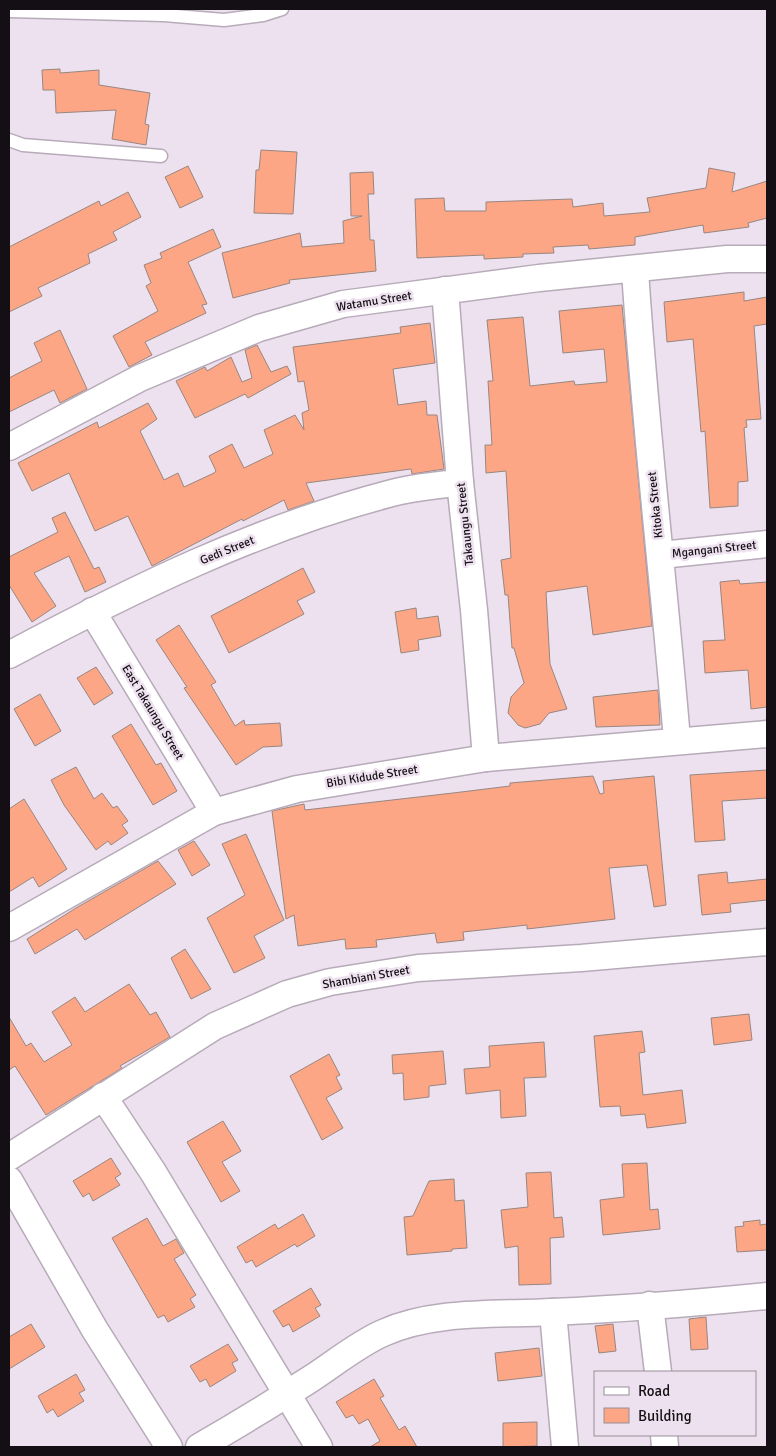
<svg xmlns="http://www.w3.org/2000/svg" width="776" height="1456" font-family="Signika,sans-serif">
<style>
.building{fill:#fda686;stroke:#988680}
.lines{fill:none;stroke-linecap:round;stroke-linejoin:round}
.lane-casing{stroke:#b7abb9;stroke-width:15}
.street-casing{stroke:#b7abb9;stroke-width:29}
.lane{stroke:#fff;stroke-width:12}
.street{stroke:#fff;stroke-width:26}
.labels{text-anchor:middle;stroke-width:5;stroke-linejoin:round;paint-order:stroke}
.street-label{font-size:12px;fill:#140f14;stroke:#eee1ef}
</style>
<rect width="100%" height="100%" fill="#eee1ef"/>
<!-- building -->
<g class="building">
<polygon points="60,69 60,73 99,70 99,85 150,93 145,124 149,125 146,145 112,139 116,110 56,113 55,90 43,90 42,70"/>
<polygon points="261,150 297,152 293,214 254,213 256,170 259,170"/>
<polygon points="188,166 203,197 180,208 165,177"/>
<polygon points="709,168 735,173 732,192 767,181 767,218 748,223 749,227 704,233 703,225 635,237 635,245 589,249 588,245 553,247 554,253 523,254 523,257 484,259 484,255 417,258 415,199 444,198 445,211 486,211 486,202 572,199 573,207 603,203 604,216 650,212 647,198 706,188"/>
<polygon points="373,172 374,194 368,194 370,240 374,240 376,271 289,280 290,283 233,298 222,253 300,233 302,247 344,243 343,221 362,216 351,216 350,173"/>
<polygon points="128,192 141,217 113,232 117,240 88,254 90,263 38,288 42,296 9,312 9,247 99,201 101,206"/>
<polygon points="213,229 221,247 188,262 207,304 202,305 206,313 145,342 152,355 129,367 113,336 158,311 146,286 151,283 144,265 162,258 160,253"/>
<polygon points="744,292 744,301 767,297 767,324 754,326 761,419 746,420 747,427 744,428 748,481 738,482 738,506 710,508 705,431 701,432 693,339 667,342 664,302"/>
<polygon points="622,305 652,626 593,635 587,586 546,592 550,664 567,709 549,713 540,724 525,728 518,725 508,713 511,697 524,683 514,648 512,648 508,595 505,595 501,560 511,558 506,471 486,473 485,445 492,445 488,381 493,381 487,320 523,317 530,386 574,381 575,385 607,382 604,349 563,353 559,311"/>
<polygon points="430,323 435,363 393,369 398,405 426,401 427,415 437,415 444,469 412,474 411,469 306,483 314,501 288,510 284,500 243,521 242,519 152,566 128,516 95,531 69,473 32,491 18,463 97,422 99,428 148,403 157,419 140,431 164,480 178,473 184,487 214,473 216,471 209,456 232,444 244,468 273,454 264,430 295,415 304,430 302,413 309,410 304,381 298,382 293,347 401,333 400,327"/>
<polygon points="60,330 87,389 60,403 54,390 9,412 9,378 42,361 34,343"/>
<polygon points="257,345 271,372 287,366 291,374 248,398 245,394 195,418 176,381 205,367 207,371 231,357 242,382 252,378 245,350"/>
<polygon points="65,512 94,569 99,567 106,582 85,592 69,556 34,573 56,606 32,622 9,585 9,557 58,532 52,518"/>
<polygon points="303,568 315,592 297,601 304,614 229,653 211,616"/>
<polygon points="739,580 740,584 767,582 767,707 751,709 748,670 705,673 703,641 725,640 720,582"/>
<polygon points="416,608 417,619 438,616 441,636 418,640 419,650 401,653 395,612"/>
<polygon points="179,625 216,682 211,685 235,726 244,720 245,725 280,723 282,746 263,747 236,765 184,688 187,687 156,640"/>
<polygon points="96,667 113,693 94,705 77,678"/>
<polygon points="658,690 660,725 596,727 593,697"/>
<polygon points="40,694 61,731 35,746 14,709"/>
<polygon points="131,724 156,765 161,763 177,791 153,805 112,736"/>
<polygon points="76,767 94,799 102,793 113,808 117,806 128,821 122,825 128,833 111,845 108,841 96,850 64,805 51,780"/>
<polygon points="767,770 767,798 722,801 725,840 695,842 690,775"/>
<polygon points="593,776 600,794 604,793 603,781 654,776 666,905 654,907 647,865 609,868 615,919 527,929 527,925 463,932 464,940 437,943 435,933 376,940 377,947 346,949 345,939 298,946 294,915 286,919 272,811 304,804 305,810 453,793 510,786 510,783"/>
<polygon points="24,799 67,869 39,887 33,877 9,892 9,809"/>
<polygon points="246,834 284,920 254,936 265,958 234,973 207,918 245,895 222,844"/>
<polygon points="194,841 210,865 192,876 178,850"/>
<polygon points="158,861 176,884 85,940 77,929 35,954 27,939 76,908"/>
<polygon points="727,872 728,883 767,879 767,900 730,904 731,912 702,915 698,875"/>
<polygon points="185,949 211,989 191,999 171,958"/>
<polygon points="129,984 150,1015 156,1012 170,1037 120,1066 122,1068 46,1115 15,1066 9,1070 9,1017 26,1046 31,1043 44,1062 72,1045 52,1012 75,997 85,1012"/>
<polygon points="749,1014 752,1040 714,1045 711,1018"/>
<polygon points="642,1031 645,1052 639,1053 643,1095 682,1090 686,1123 647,1128 645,1114 621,1116 620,1106 600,1107 594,1036"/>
<polygon points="544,1042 546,1077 524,1078 526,1116 501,1118 500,1090 466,1094 464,1069 490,1067 489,1046"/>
<polygon points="443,1051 446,1084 429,1086 429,1097 404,1100 403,1073 393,1074 392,1055"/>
<polygon points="329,1054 340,1075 336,1077 342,1089 326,1098 343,1128 322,1140 290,1076"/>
<polygon points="223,1121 241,1151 222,1162 240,1191 221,1202 187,1142"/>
<polygon points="111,1158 121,1174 115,1178 120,1185 93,1201 89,1193 83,1197 73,1181"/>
<polygon points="647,1163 650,1210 658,1209 660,1229 603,1235 600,1200 624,1197 622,1164"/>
<polygon points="551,1172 554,1218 562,1217 564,1237 550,1238 551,1284 519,1285 518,1246 505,1248 501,1210 528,1207 526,1173"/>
<polygon points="454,1179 455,1201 464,1200 467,1248 452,1249 452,1251 407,1255 404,1217 413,1216 429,1181"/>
<polygon points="303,1214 315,1236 297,1247 295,1244 256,1267 252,1260 246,1263 237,1247 275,1224 278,1229"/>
<polygon points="147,1218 163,1246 176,1239 184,1253 174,1259 196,1295 190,1299 195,1307 168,1322 164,1315 158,1318 112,1238"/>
<polygon points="760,1220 760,1225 767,1224 767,1250 737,1252 735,1227 744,1226 743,1222"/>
<polygon points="311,1288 321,1305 315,1308 320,1316 293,1332 289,1324 283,1327 273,1311"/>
<polygon points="706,1317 708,1349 691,1350 689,1319"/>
<polygon points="31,1324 45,1347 9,1369 9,1337"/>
<polygon points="613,1324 616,1351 599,1353 595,1326"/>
<polygon points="228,1344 238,1360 232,1363 236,1371 210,1387 206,1379 200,1382 190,1366"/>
<polygon points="539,1348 542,1376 498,1381 495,1353"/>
<polygon points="76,1374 85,1390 79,1393 84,1401 58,1417 53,1409 47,1413 38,1396"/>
<polygon points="374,1379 384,1396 380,1398 399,1430 405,1426 417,1447 370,1447 380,1441 368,1419 359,1424 353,1415 346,1418 336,1402"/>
<polygon points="537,1422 537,1446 503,1447 503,1423"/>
</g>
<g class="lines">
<!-- lane casing -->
<g class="lane-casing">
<g id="lane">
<polyline points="9,11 164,15 224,20 263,15 282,9"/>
<polyline points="9,140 23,145 161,156"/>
</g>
</g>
<!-- street casing -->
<g class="street-casing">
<g id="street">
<path d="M635 270C645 427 664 583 677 740"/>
<polyline points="445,290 460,482 474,610 486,758"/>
<polyline points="9,447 140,378 259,328 343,304 539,278 727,259 767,259"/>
<polyline points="661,555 767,544"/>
<polyline points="92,611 214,812"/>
<path d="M9 655C131 590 257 528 392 493 414 487 438 486 460 482"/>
<polyline points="9,928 214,812 297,789 486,758 767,734"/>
<polyline points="103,1096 153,1172 319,1447"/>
<polyline points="9,1157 215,1026 287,994 330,982 418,968 581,958 767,942"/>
<polyline points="9,1180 95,1330 169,1447"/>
<polyline points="650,1305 658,1372"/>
<polyline points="553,1312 565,1447"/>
<polyline points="664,1435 665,1447"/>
<path d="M199 1447C237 1425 275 1402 312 1378 335 1363 358 1344 383 1333 434 1310 497 1315 552 1312 623 1309 696 1303 767 1296"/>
</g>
</g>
<!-- lane -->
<use href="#lane" class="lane"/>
<!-- street -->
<use href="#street" class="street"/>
</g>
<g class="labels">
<!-- street labels -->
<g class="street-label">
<text transform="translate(374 301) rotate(-9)" y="4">Watamu Street</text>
<text transform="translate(655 505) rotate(-96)" y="4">Kitoka Street</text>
<text transform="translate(465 524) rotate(-96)" y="4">Takaungu Street</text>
<text transform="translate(714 549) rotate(-6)" y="4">Mgangani Street</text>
<text transform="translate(227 550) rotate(-22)" y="4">Gedi Street</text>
<text transform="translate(153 712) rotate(59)" y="4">East Takaungu Street</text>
<text transform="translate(372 776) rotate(-9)" y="4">Bibi Kidude Street</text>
<text transform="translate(366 977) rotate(-10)" y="4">Shambiani Street</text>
</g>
</g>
<!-- border -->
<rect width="776" height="1456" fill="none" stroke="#140f14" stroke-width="20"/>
<!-- legend -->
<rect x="594" y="1371" width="162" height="65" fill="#eee1ef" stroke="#978d97"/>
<rect x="604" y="1387" width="25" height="8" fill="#ffffff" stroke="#978d97"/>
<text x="638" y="1396" font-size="15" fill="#140f14">Road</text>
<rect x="604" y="1408" width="25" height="15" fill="#fda686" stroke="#978d97"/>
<text x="638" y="1421" font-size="15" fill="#140f14">Building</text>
</svg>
